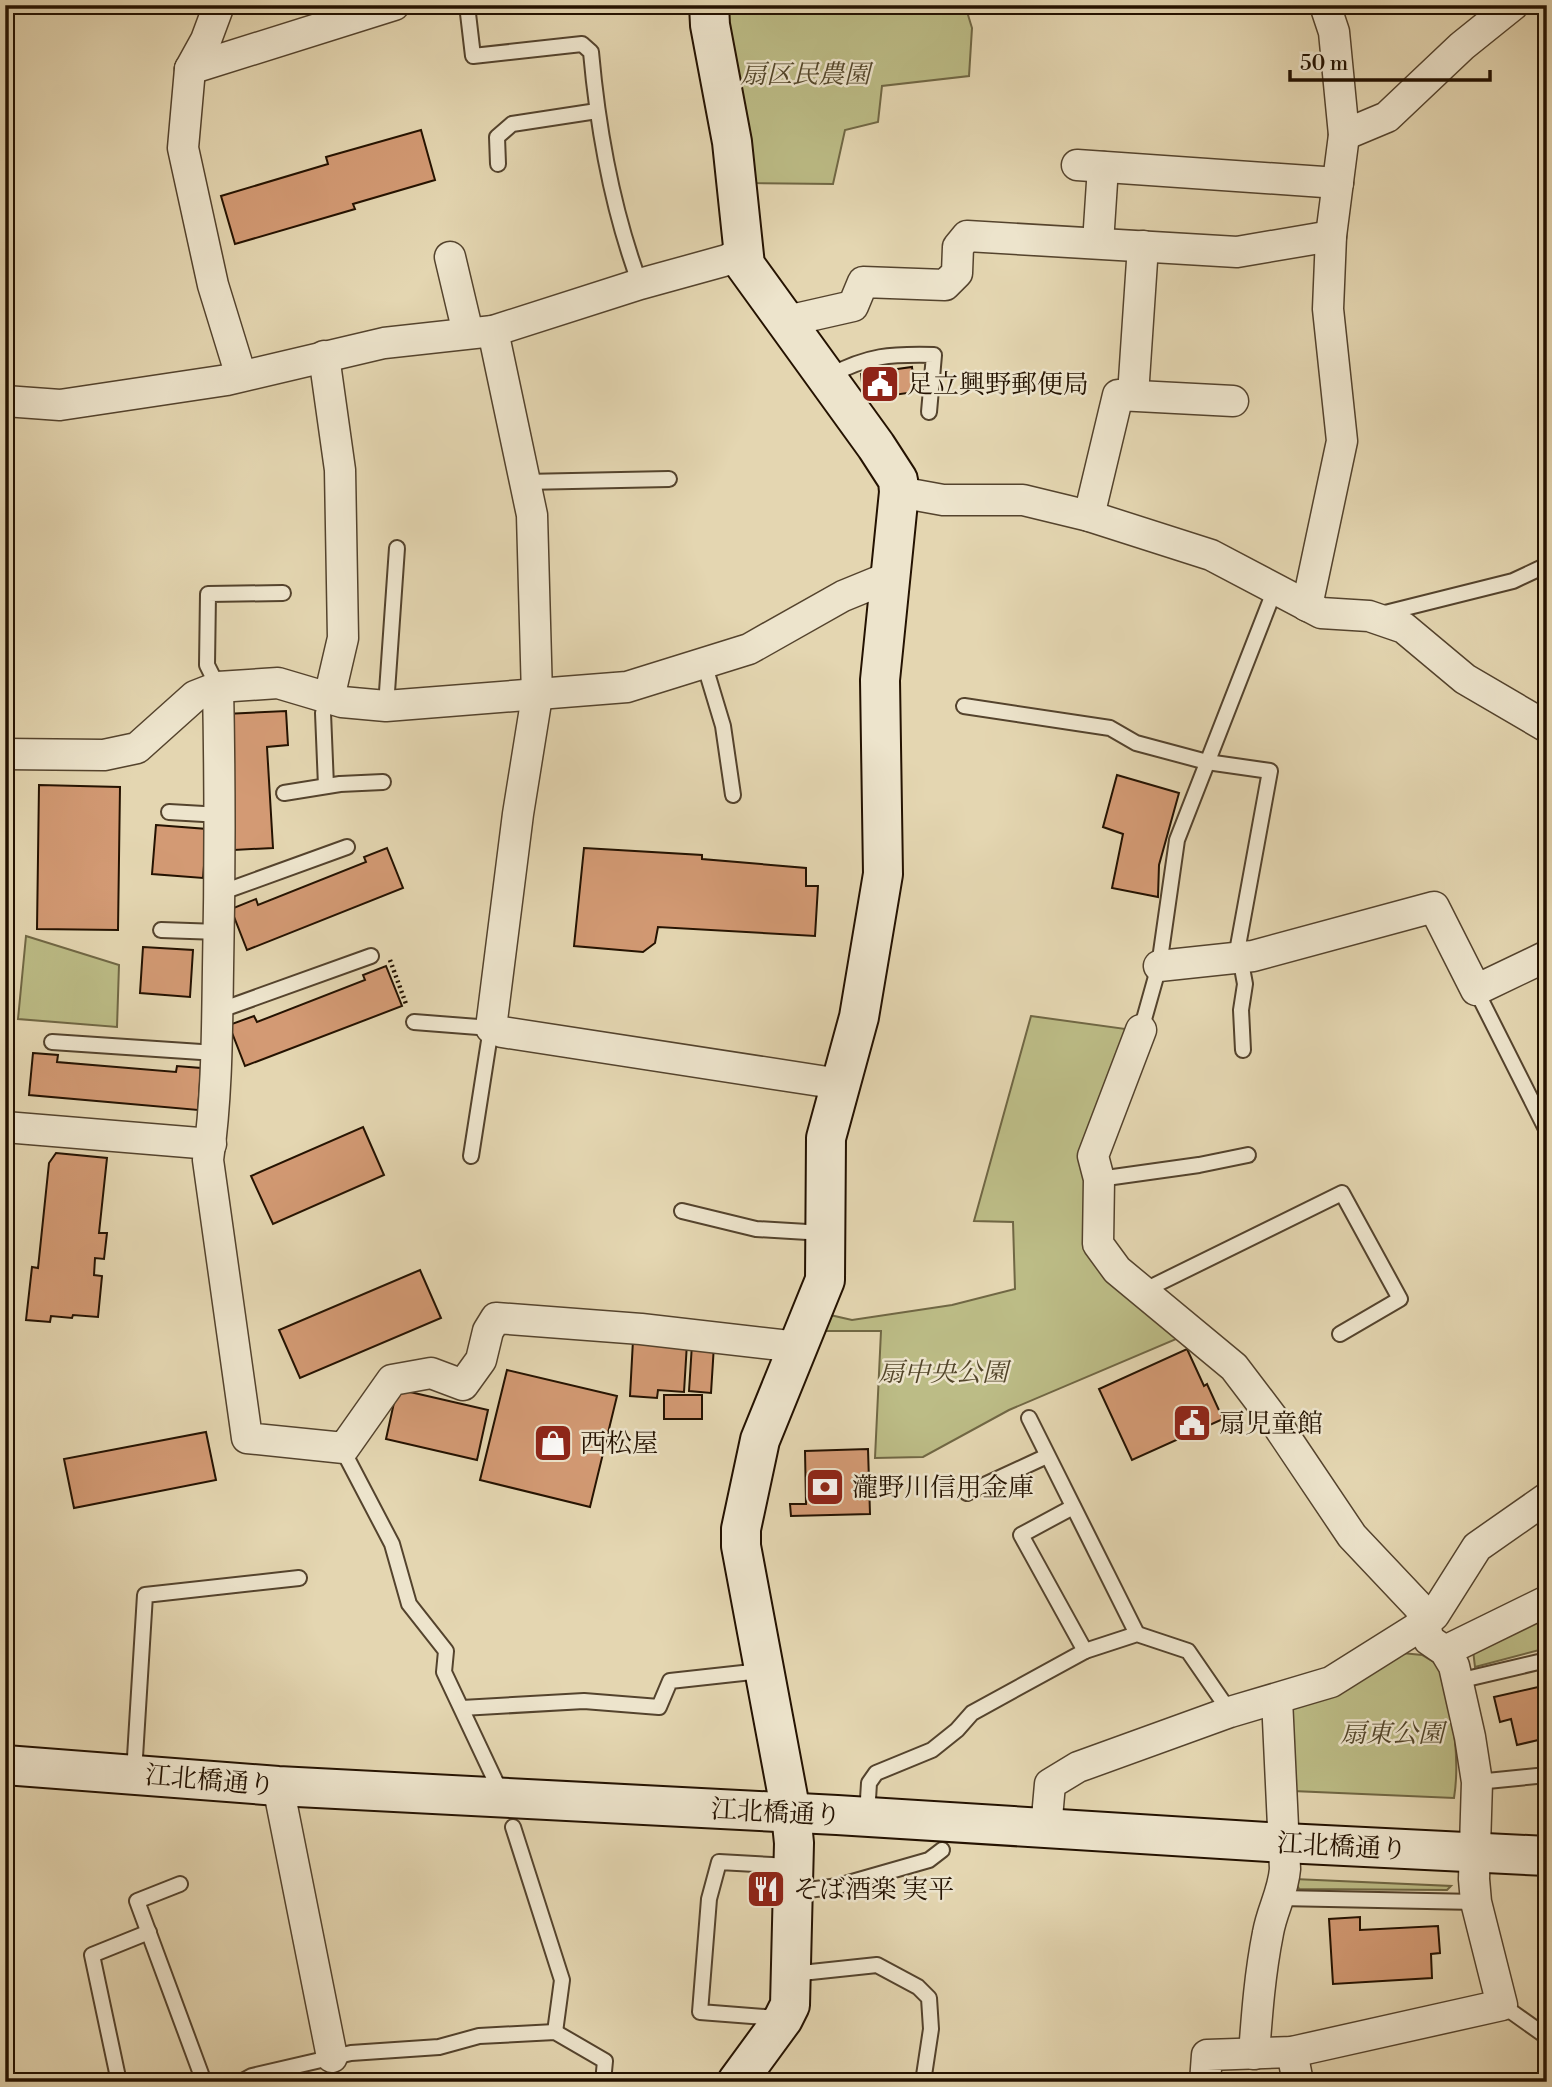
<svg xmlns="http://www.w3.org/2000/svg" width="1552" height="2087" font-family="'Libre Bodoni','Noto Serif JP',serif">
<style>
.green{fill:#bcbc86;stroke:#706744;stroke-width:2}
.building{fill:#d39a74;stroke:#241201;stroke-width:2}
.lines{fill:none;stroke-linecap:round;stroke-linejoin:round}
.lane-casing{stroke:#54432d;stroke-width:18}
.street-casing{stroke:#54432d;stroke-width:33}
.secondary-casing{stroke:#241201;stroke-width:42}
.path{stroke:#241201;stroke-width:4.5;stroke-dasharray:2 3.5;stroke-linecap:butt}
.lane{stroke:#ede4cc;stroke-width:14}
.street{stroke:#ede4cc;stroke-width:30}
.secondary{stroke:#ede4cc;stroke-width:38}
.labels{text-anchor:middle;stroke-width:5;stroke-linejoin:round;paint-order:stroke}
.park-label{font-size:26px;font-style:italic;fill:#524529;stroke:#ede4cc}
.poi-label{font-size:26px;fill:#241201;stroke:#ede4cc;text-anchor:start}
.street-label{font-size:26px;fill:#241201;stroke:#ede4cc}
</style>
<rect width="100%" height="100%" fill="#e4d6b1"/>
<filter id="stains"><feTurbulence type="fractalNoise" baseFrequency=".00286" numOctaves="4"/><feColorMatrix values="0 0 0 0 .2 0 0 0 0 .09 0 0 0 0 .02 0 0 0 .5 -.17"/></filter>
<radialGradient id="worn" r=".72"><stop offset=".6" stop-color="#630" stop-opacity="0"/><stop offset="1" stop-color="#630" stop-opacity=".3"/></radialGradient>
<!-- green -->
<g class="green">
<polygon points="740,5 965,5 972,28 969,76 882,86 878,122 845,130 833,184 751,183 728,35 728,7"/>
<polygon points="26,936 119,965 117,1027 18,1019"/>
<polygon points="1031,1016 1133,1030 1089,1248 1181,1337 1009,1410 923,1457 875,1458 881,1331 823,1331 830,1315 852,1320 952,1305 1015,1289 1013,1222 974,1221"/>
<polygon points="1547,1617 1547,1648 1475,1667 1473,1650"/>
<path d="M1402 1653 1422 1655 1442 1667C1451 1711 1461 1754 1454 1798L1293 1791 1290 1709Z"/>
<polygon points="1294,1879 1451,1886 1447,1890 1299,1889"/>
</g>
<!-- building -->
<g class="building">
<polygon points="421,130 435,180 353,204 355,209 235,244 221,196 328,164 326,157"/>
<polygon points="912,367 915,392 864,399 861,374"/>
<polygon points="286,711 288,745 267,747 273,848 234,850 225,714"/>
<polygon points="1117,775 1179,793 1159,865 1158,897 1112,888 1123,834 1103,827"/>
<polygon points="39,785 120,787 118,930 37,929"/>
<polygon points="156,825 207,829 203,878 152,874"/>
<polygon points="387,848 403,888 247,950 231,909 256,899 258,905 366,862 364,857"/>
<polygon points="584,848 702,855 702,859 806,868 806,886 818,886 815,936 658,927 655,943 643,952 574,946"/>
<polygon points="143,947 193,950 190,997 140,993"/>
<polygon points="386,966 402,1006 245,1066 229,1025 254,1016 257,1022 365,980 363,975"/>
<polygon points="33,1053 58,1055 57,1062 176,1072 177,1066 201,1068 198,1110 29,1095"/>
<polygon points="363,1127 384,1175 273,1224 251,1176"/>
<polygon points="56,1153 107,1158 99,1233 107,1233 104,1259 95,1258 94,1275 102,1276 98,1317 73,1315 72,1318 51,1316 50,1322 26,1320 32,1267 38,1268 49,1163"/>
<polygon points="420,1270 441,1318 300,1378 279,1330"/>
<polygon points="633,1340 687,1343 684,1392 658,1390 657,1398 630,1396"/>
<polygon points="692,1344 714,1345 711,1393 689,1391"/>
<polygon points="1187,1349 1204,1386 1207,1384 1223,1419 1132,1460 1099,1389"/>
<polygon points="507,1370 617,1396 590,1507 480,1480"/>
<polygon points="397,1389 488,1410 477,1460 386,1439"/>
<rect x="664" y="1395" width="38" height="24"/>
<polygon points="206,1432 216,1480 74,1508 64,1459"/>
<polygon points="868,1449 870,1514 791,1516 790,1504 806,1504 805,1451"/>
<polygon points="1547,1685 1547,1738 1517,1745 1511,1719 1500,1722 1494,1697"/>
<polygon points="1360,1917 1360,1930 1438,1926 1440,1953 1431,1954 1432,1978 1333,1984 1329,1919"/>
</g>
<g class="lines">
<!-- lane casing -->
<g class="lane-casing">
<g id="lane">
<path d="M467 5 473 56 582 44 591 52C598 130 612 209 640 284"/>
<polyline points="498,164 497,137 512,124 597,111"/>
<path d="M829 376C869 355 890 354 934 355L929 412"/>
<polyline points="524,482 669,479"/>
<polyline points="1381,614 1513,581 1547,565"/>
<polyline points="704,663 723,726 733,795"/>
<polyline points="218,687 207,665 208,594 283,593"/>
<polyline points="386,706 397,548"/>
<polyline points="964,706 1110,728 1136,743 1207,762 1270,771 1238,946 1245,984 1241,1010 1243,1050"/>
<polyline points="326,786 323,713 329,698"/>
<polyline points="284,793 340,784 383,782"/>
<polyline points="169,812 221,815"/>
<polyline points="220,893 347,847"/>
<polyline points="161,930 219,932"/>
<polyline points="1476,990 1547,1131"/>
<polyline points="218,1011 371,956"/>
<polyline points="414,1022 491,1028 471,1156"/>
<polyline points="1141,1030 1159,966 1177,840 1275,589"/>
<polyline points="52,1042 216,1053"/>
<polyline points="1099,1179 1199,1165 1248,1155"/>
<polyline points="682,1211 756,1229 824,1233"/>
<polyline points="1141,1292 1342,1193 1400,1299 1340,1334"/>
<polyline points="1029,1418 1137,1634"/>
<polyline points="344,1448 348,1460 392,1544 409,1604 446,1651 444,1672 502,1795"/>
<polyline points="967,1493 1047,1456"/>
<polyline points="1073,1507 1021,1535 1085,1651"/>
<polyline points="1458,1681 1547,1660"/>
<polyline points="462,1708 584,1701 659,1707 670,1681 761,1671"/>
<polyline points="134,1773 145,1595 299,1578"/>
<polyline points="1477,1782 1547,1775"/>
<polyline points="867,1815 869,1783 876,1773 932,1750 957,1730 972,1713 1085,1651 1137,1634 1188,1651 1230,1712"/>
<polyline points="513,1827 562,1980 555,2032"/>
<polyline points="180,1884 137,1901 204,2082"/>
<polyline points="794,1892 838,1886 929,1860 942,1850"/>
<polyline points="1280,1898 1476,1902"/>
<polyline points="792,1974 877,1965 918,1987 929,1998 931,2029 923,2082"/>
<polyline points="1502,2005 1547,2037"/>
<polyline points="778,2018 700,2012 709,1899 719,1862 791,1866"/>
<polyline points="119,2082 92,1955 149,1932"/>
<polyline points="241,2082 252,2076 351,2053 439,2047 479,2036 555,2032 605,2061 603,2082"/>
</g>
</g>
<!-- street casing -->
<g class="street-casing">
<g id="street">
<polyline points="219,5 206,40 190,69 183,148 213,285 241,376"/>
<polyline points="190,69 394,5"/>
<polyline points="1344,135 1387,117 1462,46 1513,5"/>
<polyline points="1077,165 1338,183"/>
<polyline points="1098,243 1103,167"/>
<polyline points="450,257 468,333"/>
<polyline points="787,321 853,306 863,282 945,285 957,273 958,247 967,236 1237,252 1331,236"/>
<polyline points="493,331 532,515 537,696 518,814 491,1028 502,1032 840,1084"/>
<polyline points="324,356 340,470 343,638 329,698"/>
<polyline points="1133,395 1143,246"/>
<polyline points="5,401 60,405 227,380 384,343 493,331 640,284 727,260 742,252"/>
<polyline points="899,492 943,500 1023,500 1089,516 1211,555 1321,613 1369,616 1404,628 1465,679 1547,727"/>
<polyline points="1089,516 1118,395 1233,401"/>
<polyline points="1307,606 1342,441 1328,309 1331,236 1344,135 1334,32 1325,5"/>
<path d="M218 687C220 781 220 875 218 969 217 1033 217 1097 208 1160L247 1438 344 1448 392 1380 431 1373 463 1385 481 1360 488 1331 496 1318 641 1329 798 1347"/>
<polyline points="5,754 104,755 137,748 195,696 218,687 278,683 342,702 386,706 627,687 749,649 843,596 892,576"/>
<polyline points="1159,966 1253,956 1434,907 1476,990 1547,956"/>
<polyline points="1141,1030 1093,1156 1099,1179 1098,1244 1117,1270 1234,1367 1272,1417 1352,1536 1420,1608 1429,1640 1445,1651 1454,1666 1470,1737 1477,1782 1474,1879 1476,1902 1502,2005 1292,2052 1207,2055 1205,2082"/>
<polyline points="5,1127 211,1144"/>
<polyline points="1445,1651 1547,1601"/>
<polyline points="278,1786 332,2057"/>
<polyline points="1046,1829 1050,1784 1078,1767 1230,1712 1331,1682 1425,1623 1434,1615 1477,1547 1547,1498"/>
<polyline points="1292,2052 1298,2082"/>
<path d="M1254 2054C1257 2013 1260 1973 1268 1933 1272 1910 1283 1893 1285 1869L1277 1699"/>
</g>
</g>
<!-- secondary casing -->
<g class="secondary-casing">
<g id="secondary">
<polyline points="709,5 710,25 732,142 745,265 876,446 898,480 899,492 880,680 883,874 859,1017 826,1138 825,1280 760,1440 741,1529 741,1546 791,1813 794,1843 790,2005 783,2019 737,2082"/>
<polyline points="5,1765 278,1786 837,1815 1284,1843 1547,1856"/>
</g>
</g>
<!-- path -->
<polyline class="path" points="390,960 406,1004"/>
<!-- lane -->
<use href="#lane" class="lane"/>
<!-- street -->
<use href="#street" class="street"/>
<!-- secondary -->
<use href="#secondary" class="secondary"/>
</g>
<!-- icons -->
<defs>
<g id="civic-square" transform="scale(2.0125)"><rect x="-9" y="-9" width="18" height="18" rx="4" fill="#8f2418" stroke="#ede4cc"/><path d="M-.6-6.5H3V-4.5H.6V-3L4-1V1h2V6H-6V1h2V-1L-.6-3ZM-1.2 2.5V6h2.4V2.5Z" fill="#fff"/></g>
<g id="shop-square" transform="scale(2.0125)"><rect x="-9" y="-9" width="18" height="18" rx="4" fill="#8f2418" stroke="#ede4cc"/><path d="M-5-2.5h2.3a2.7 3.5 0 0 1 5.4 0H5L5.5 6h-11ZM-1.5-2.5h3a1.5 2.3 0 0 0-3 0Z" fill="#fff"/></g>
<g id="bank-square" transform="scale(2.0125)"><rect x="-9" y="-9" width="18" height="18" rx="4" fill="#8f2418" stroke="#ede4cc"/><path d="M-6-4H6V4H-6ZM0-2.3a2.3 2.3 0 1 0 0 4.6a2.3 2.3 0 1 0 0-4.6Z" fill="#fff"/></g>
<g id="restaurant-square" transform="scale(2.0125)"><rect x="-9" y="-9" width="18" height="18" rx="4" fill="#8f2418" stroke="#ede4cc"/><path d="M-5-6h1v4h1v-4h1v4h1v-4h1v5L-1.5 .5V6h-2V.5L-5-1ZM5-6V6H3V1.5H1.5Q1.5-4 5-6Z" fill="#fff"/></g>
</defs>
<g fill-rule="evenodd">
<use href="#civic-square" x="880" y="384"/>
<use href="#civic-square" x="1192" y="1423"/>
<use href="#shop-square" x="553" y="1443"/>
<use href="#bank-square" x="825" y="1487"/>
<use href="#restaurant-square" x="766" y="1889"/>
</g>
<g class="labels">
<!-- park labels -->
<g class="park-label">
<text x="805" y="83">扇区民農園</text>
<text x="943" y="1381">扇中央公園</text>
<text x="1392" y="1742">扇東公園</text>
</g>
<!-- poi labels -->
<g class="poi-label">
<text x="907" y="393">足立興野郵便局</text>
<text x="1219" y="1432">扇児童館</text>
<text x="580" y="1452">西松屋</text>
<text x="852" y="1496">瀧野川信用金庫</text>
<text x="793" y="1898">そば酒楽 実平</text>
</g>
<!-- street labels -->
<g class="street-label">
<text transform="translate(210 1780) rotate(5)" y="9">江北橋通り</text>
<text transform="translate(776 1812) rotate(3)" y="9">江北橋通り</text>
<text transform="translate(1342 1846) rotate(3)" y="9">江北橋通り</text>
</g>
</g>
<!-- margin -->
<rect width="1552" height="2087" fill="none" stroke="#e4d6b1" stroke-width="28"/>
<rect x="7" y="7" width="1538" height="2073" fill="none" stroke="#241201" stroke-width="3.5"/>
<rect x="14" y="14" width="1524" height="2059" fill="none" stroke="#241201" stroke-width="2"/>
<!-- scale -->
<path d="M1290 70v10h200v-10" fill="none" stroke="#241201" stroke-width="3.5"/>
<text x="1300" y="70" font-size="21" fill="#241201" stroke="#ede4cc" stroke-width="5" paint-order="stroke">50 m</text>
<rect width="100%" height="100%" filter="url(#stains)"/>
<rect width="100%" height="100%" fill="url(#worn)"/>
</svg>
